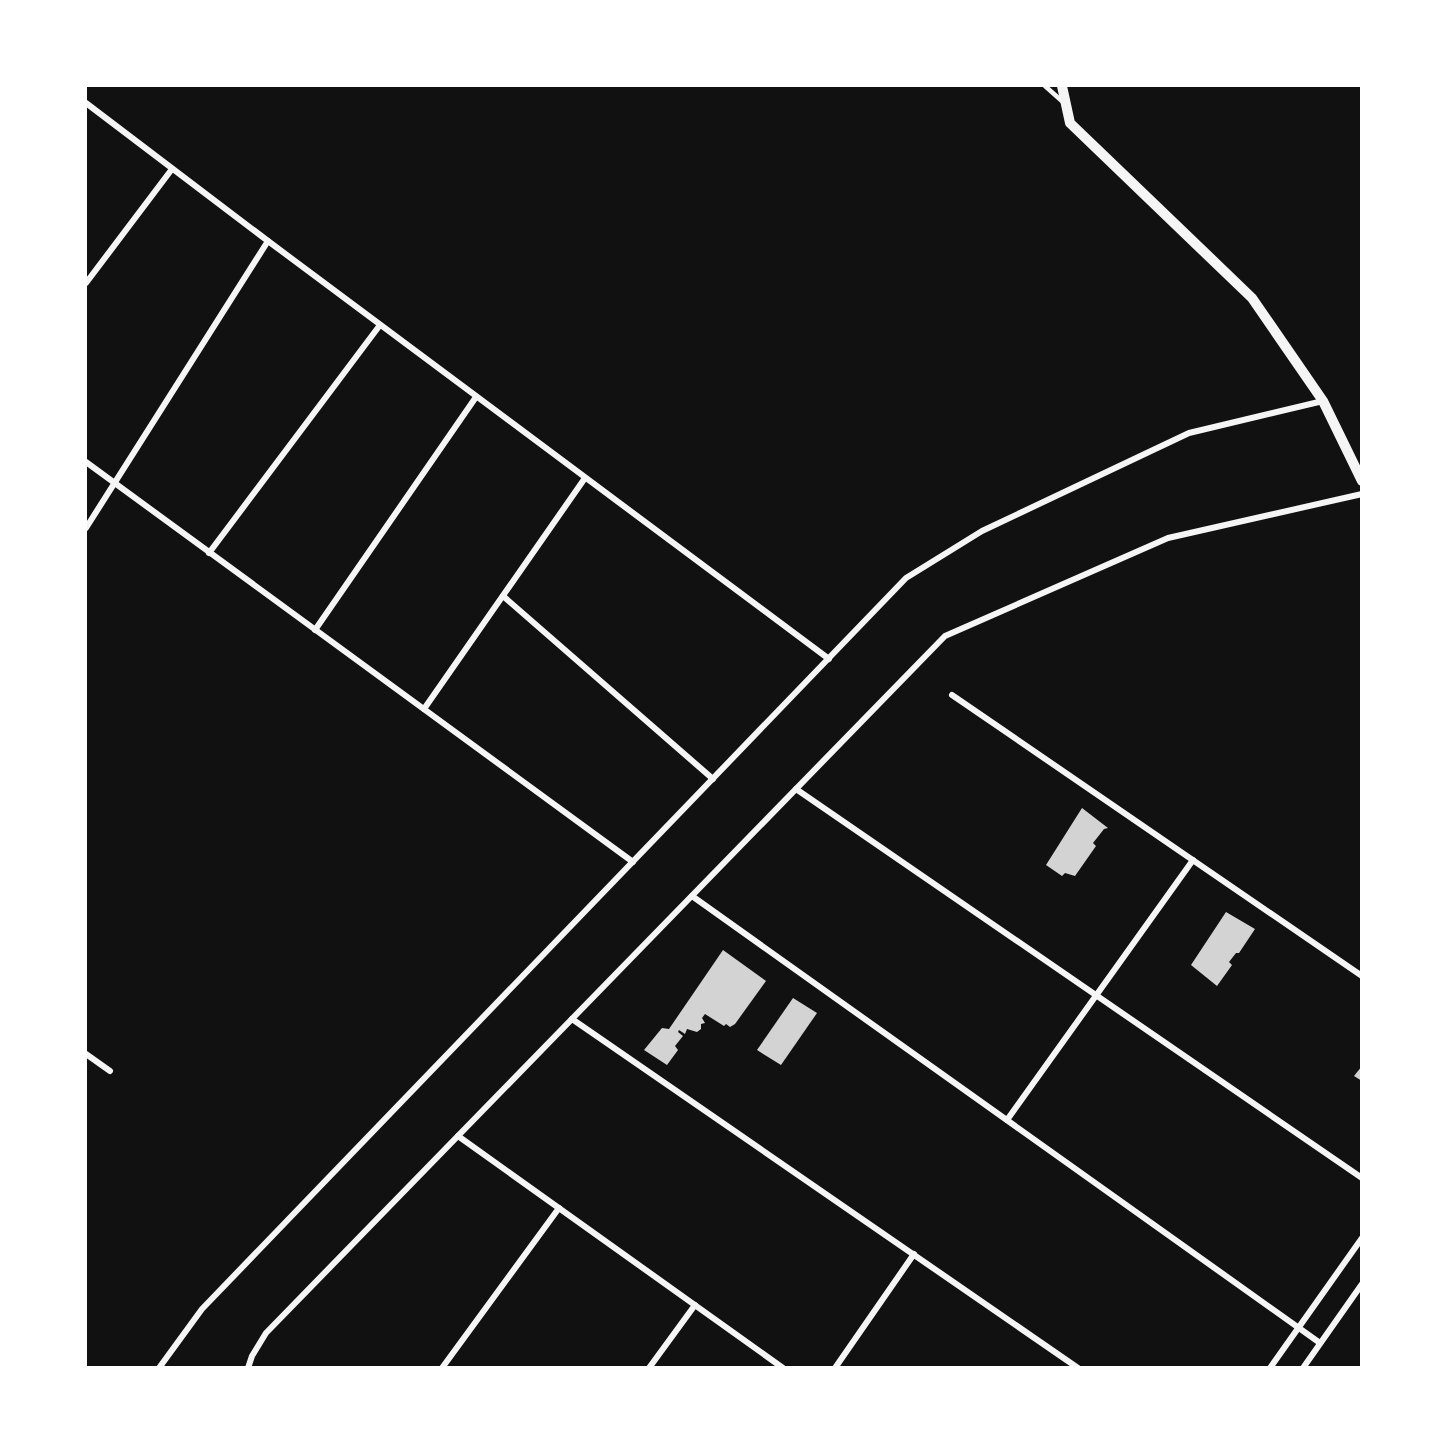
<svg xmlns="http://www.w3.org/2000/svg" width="1447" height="1453" font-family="Helvetica,sans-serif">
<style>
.building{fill:#d3d3d3}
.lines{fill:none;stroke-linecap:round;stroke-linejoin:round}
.service{stroke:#f5f5f5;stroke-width:4.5}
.minor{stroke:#f5f5f5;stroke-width:6}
.tertiary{stroke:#f5f5f5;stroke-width:10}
</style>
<rect width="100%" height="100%" fill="#111"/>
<!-- building -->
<g class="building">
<polygon points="1082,808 1108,828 1104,829 1093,843 1096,846 1075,876 1065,873 1062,876 1046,865"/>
<polygon points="1226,912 1255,929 1239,953 1236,953 1229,962 1232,965 1217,986 1191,965"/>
<polygon points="723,950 766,981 735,1024 730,1027 726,1024 724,1026 705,1014 702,1018 705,1023 701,1024 701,1029 697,1032 687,1029 685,1034 679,1030 678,1032 683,1036 675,1046 678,1050 667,1065 644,1050 662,1028 669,1029"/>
<polygon points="793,998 817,1013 781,1065 757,1050"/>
<polygon points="1362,1066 1362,1081 1354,1076"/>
</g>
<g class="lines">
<!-- service -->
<polyline class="service" points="1045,86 1063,102"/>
<!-- minor -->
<g class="minor">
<polyline points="86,103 268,241 829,659"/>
<polyline points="86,283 172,169"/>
<polyline points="86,462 633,862"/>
<polyline points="86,528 268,241"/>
<polyline points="209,553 380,325"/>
<polyline points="503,596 713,779"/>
<polyline points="315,630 476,397"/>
<polyline points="952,695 1362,976"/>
<polyline points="424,709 585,478"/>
<polyline points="796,789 1362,1178"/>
<polyline points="692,896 1320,1343"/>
<polyline points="572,1019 1078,1368"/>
<polyline points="86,1054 110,1071"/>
<polyline points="1007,1120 1193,860"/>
<polyline points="458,1136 783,1368"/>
<polyline points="159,1368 202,1309 906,578 982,531 1189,433 1323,401"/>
<polyline points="248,1368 252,1356 266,1333 945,636 1168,538 1362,494"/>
<polyline points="442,1368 559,1208"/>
<polyline points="649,1368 695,1305"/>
<polyline points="835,1368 914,1254"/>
<polyline points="1270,1368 1362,1238"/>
<polyline points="1303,1368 1362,1284"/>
</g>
<!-- tertiary -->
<polyline class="tertiary" points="1062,86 1070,123 1252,298 1323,401 1362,481"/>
</g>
<!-- border -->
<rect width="1447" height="1453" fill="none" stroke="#ffffff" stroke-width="174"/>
</svg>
